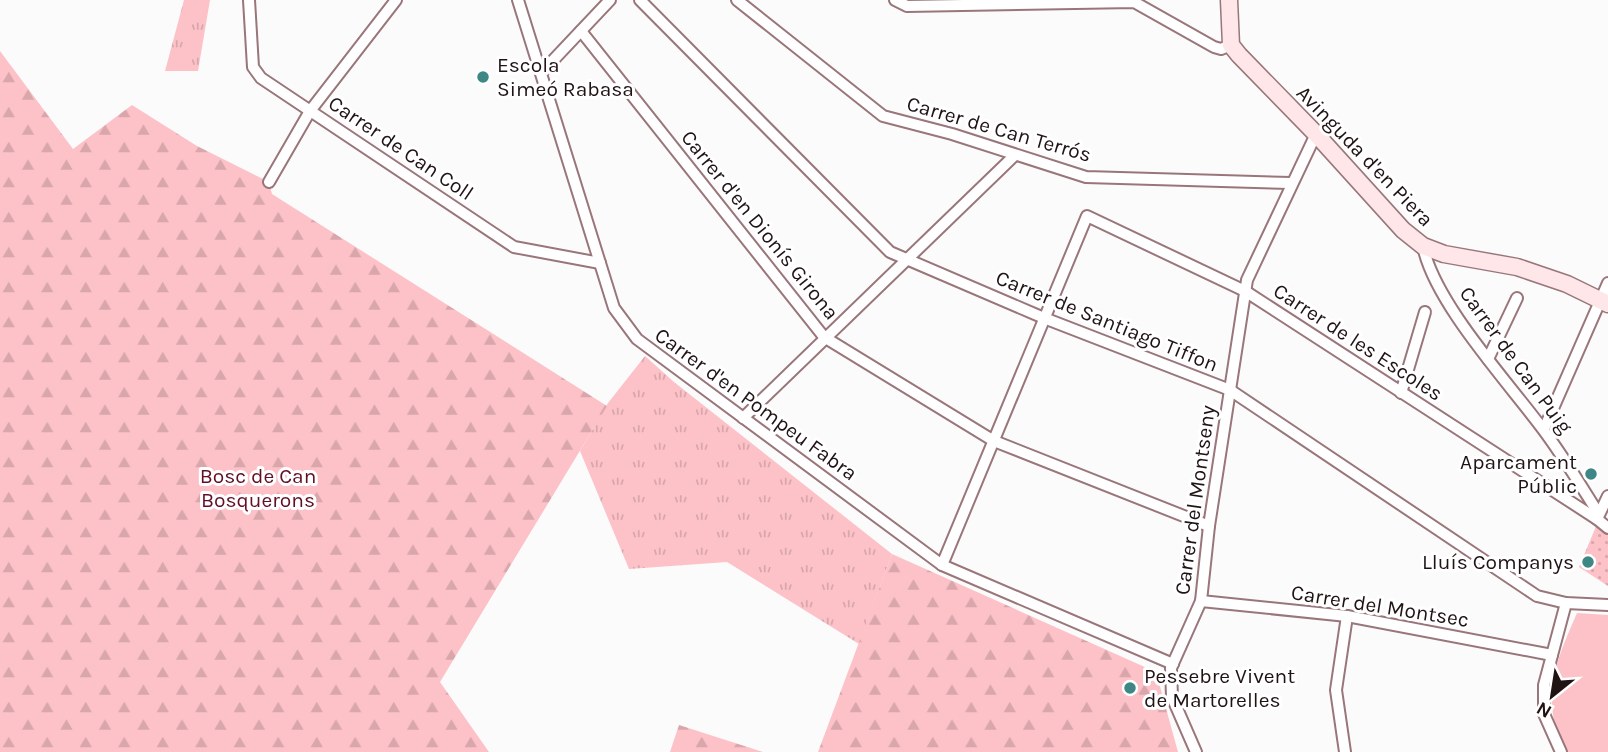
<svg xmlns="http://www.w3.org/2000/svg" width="1608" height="752" font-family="Karla,sans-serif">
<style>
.grass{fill:url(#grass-tufts)}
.forest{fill:url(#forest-firs)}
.park{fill:url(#park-dots)}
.garden{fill:#fcc2c8}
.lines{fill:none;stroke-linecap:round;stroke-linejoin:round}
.street-casing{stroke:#99767a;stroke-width:14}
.secondary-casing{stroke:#99767a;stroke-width:19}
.street{stroke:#fff;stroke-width:10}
.secondary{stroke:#fee6e9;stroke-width:16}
.poi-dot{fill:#3f8784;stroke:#fff;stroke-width:2.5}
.labels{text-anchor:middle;stroke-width:6;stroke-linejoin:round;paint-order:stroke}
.poi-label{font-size:21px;fill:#201314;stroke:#fff;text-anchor:start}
.street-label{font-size:21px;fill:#201314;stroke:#fff}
.park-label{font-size:21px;fill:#620e25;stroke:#fff}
</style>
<defs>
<pattern id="grass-tufts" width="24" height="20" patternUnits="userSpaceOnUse" patternTransform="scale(1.75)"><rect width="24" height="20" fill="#fcc2c8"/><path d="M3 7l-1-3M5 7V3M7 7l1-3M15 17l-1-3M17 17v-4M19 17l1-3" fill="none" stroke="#d8a6ab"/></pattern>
<pattern id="forest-firs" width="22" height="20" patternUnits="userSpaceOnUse" patternTransform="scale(1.75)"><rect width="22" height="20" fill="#fcc2c8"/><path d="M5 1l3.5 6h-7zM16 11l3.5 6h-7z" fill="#d8a6ab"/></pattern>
<pattern id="park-dots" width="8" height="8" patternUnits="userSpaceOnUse" patternTransform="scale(1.75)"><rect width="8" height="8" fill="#fcc2c8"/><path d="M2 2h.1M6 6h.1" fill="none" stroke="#d8a6ab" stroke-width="1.8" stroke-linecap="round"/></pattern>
</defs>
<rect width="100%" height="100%" fill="#fbfbfb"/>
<!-- grass -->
<g class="grass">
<polygon points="184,0 210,0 198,71 165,71"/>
<polygon points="645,356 674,382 892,554 859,644 727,562 629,569 580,451 608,403"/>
</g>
<!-- forest -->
<g class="forest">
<polygon points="0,51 73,149 132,105 197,146 269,182 272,194 607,406 440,682 489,752 0,752"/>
<polygon points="892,554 1156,672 1178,752 818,752"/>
<polygon points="679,725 763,752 670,752"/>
</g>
<!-- park -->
<polygon class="park" points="1597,524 1608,535 1608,586 1579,567"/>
<!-- garden -->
<path class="garden" d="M1577 613 1608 615V752H1568C1537 701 1556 662 1577 613Z"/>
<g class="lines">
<!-- street casing -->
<g class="street-casing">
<g id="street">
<polyline points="249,0 253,67 261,78 514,247 600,263"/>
<polyline points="518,0 614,308 637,339 942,565 1173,664"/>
<polyline points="640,0 890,252 1044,318 1230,390 1537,596 1566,603 1608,605"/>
<polyline points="737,0 883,116 952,134 1086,177 1291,183"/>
<polyline points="895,0 907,6 1134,2 1214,47 1221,49 1231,45"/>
<polyline points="581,31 824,337 994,441 1209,526"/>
<polyline points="542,72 610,0"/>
<polyline points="269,182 310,111 396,0"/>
<path d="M1423 246C1434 302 1507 381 1542 428 1561 453 1578 481 1595 508L1597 519 1608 528"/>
<polyline points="1488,359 1517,298"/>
<polyline points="1401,393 1425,312"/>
<polyline points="743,418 1014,156"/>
<polyline points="1544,429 1608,283"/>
<polyline points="942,565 1087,216 1245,291 1597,519 1608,496"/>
<polyline points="1201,601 1347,616 1552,655"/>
<polyline points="1196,752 1172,697 1171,668 1201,601 1209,526 1247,280 1316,134"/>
<polyline points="1345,752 1336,690 1347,616"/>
<polyline points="1561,752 1544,714 1544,685 1566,603"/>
</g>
</g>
<!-- secondary casing -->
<g class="secondary-casing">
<polyline id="secondary" points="1229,0 1231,45 1239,55 1316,134 1403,230 1423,246 1444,254 1517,267 1567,284 1608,304"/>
</g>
<!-- street -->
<use href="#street" class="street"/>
<!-- secondary -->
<use href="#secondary" class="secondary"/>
</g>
<!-- markers -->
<g class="poi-dot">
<circle cx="483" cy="77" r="7"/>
<circle cx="1591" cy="474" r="7"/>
<circle cx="1588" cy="562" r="7"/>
<circle cx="1130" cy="688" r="7"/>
</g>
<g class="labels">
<!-- poi labels -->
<g class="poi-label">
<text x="497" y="72">Escola<tspan x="497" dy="24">Simeó Rabasa</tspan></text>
<text x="1577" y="469" text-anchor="end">Aparcament<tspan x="1577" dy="24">Públic</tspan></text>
<text x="1574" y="569" text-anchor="end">Lluís Companys</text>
<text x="1144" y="683">Pessebre Vivent<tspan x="1144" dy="24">de Martorelles</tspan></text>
</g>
<!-- street labels -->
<g class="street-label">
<text transform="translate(999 129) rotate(16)" y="7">Carrer de Can Terrós</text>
<text transform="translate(401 148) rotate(34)" y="7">Carrer de Can Coll</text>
<text transform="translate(1365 156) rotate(46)" y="7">Avinguda d'en Piera</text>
<text transform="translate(760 225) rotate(51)" y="7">Carrer d'en Dionís Girona</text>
<text transform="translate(1107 321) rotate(22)" y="7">Carrer de Santiago Tiffon</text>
<text transform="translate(1358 342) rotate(33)" y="7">Carrer de les Escoles</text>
<text transform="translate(1516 360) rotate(54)" y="7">Carrer de Can Puig</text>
<text transform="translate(756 404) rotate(36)" y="7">Carrer d'en Pompeu Fabra</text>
<text transform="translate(1195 500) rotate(-82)" y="7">Carrer del Montseny</text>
<text transform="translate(1380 606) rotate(9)" y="7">Carrer del Montsec</text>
</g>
<!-- park labels -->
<g class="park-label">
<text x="258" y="483">Bosc de Can<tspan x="258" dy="24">Bosquerons</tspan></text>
</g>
</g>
<!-- north arrow -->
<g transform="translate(1552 696) rotate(210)" stroke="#ffffff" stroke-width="5" paint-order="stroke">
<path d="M0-5L12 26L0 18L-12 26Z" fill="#201314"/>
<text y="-10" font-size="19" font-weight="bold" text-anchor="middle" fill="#201314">N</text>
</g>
</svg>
